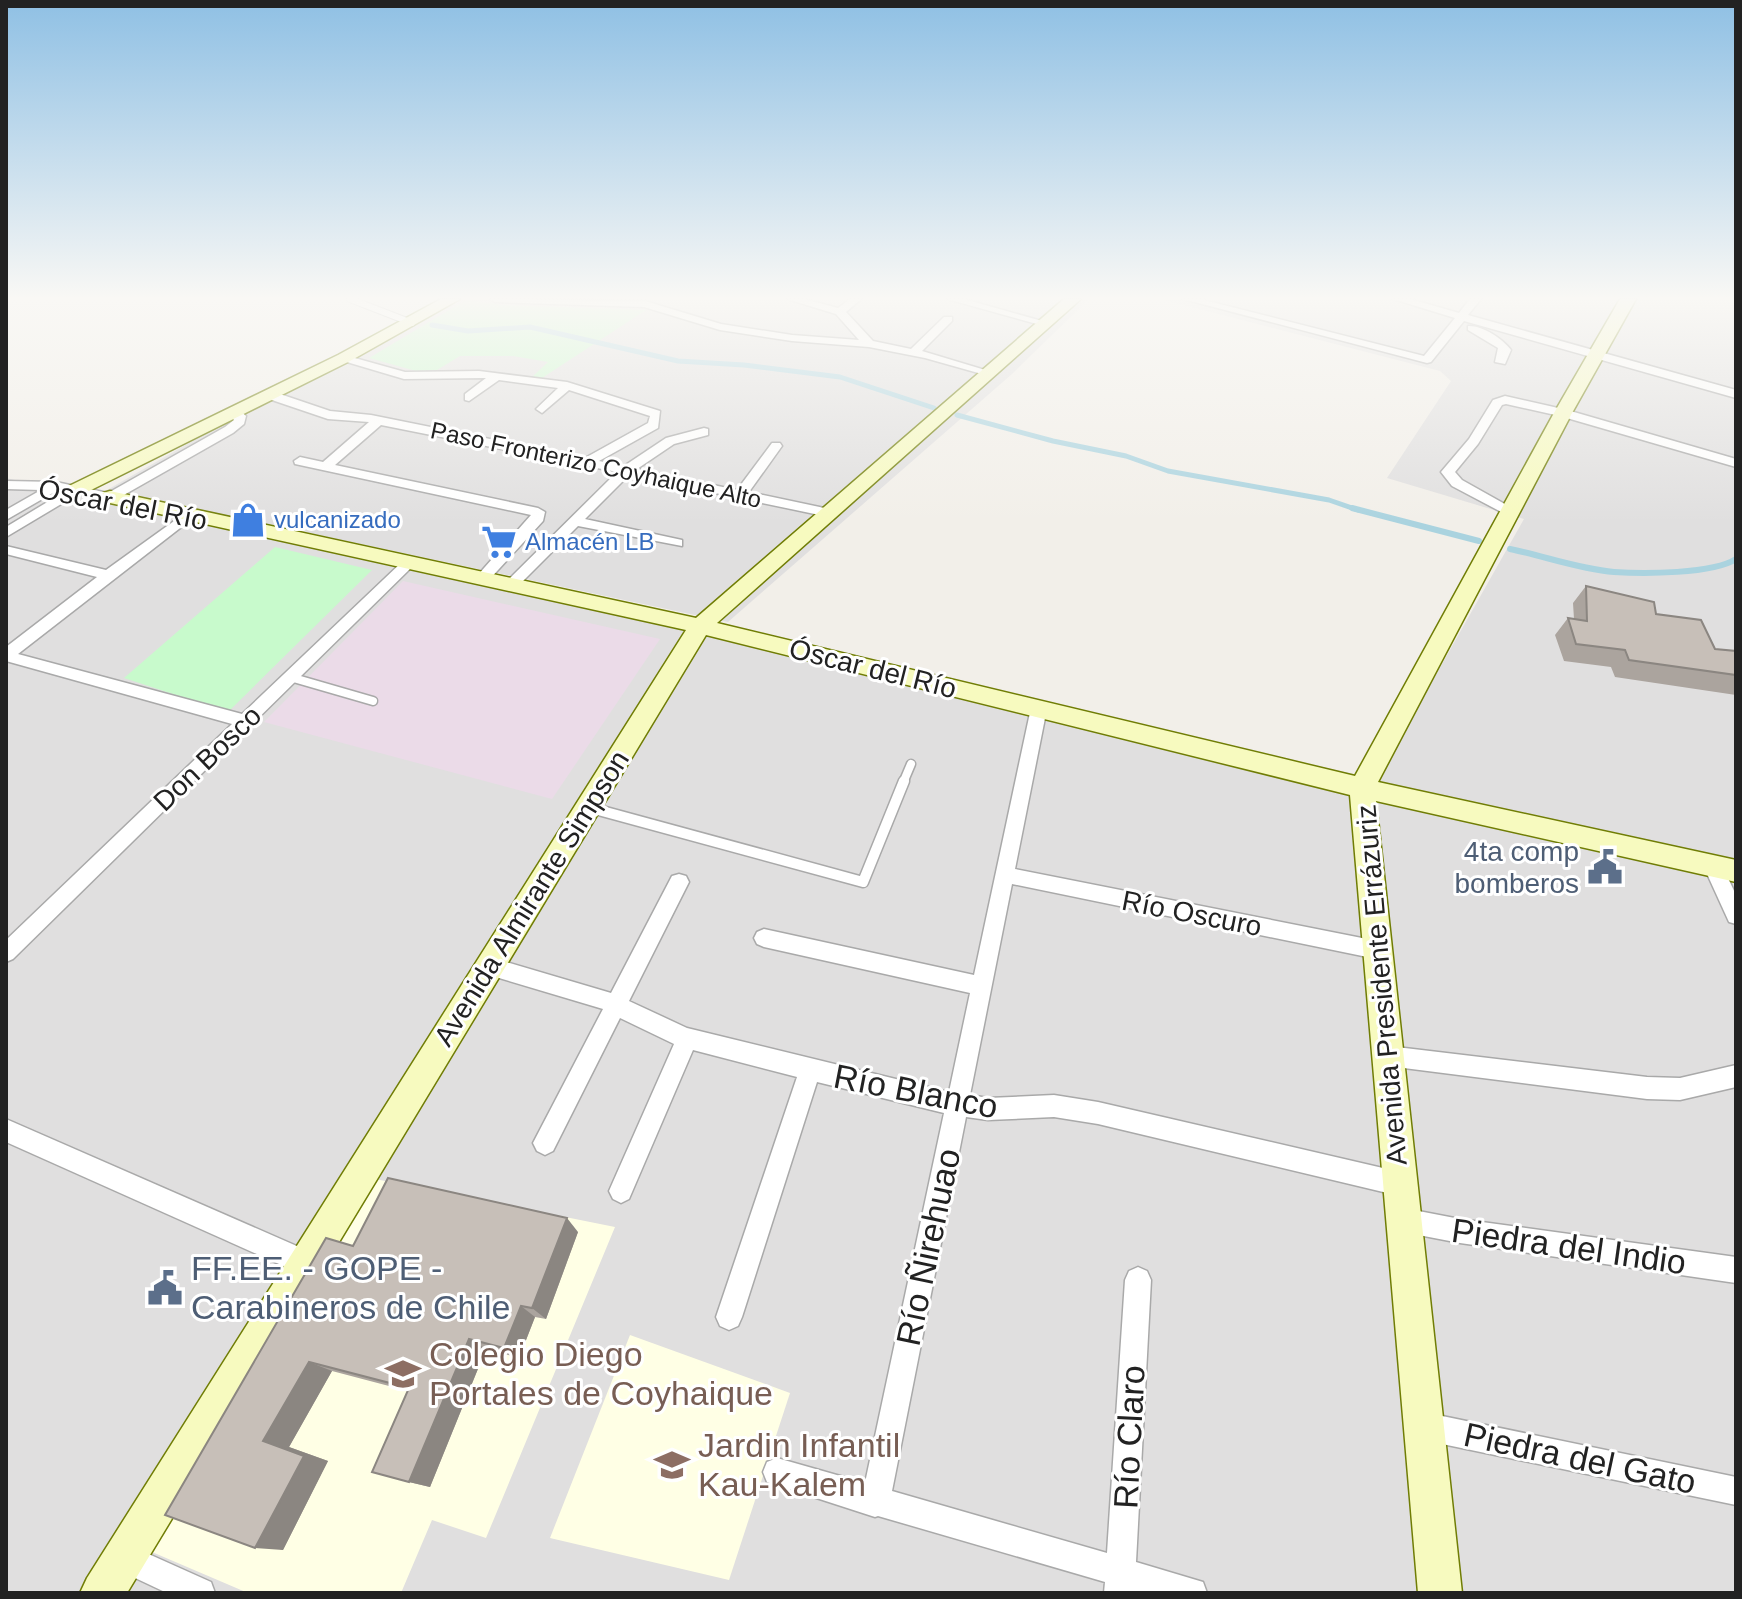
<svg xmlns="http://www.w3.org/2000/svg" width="1742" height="1599" font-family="Helvetica,sans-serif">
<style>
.residential{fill:#e0dfdf}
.industrial{fill:#ebdbe8}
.education{fill:#ffffe5}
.park{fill:#c8facc}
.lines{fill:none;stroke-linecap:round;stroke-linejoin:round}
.stream-far1{stroke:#aad3df;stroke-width:5}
.stream{stroke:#aad3df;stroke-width:6}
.lane-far2-casing{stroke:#a9a9a9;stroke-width:8}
.lane-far1-casing{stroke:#a9a9a9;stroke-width:11}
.lane-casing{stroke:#a9a9a9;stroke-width:13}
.street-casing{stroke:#a9a9a9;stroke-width:3}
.secondary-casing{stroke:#707d05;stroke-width:3}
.lane-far2{stroke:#fff;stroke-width:6}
.lane-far1{stroke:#fff;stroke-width:8}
.lane{stroke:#fff;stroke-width:10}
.street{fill:#fff;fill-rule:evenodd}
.secondary{fill:#f7fabf;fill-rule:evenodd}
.wall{fill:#aba49e}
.shaded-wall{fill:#8b8681}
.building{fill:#c7bfb8;stroke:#8b8681;stroke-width:2}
.labels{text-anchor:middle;stroke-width:6;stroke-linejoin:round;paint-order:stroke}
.far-street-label{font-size:24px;fill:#222;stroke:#fff}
.far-shop-label{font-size:24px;fill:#366cbe;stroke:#fff;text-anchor:start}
.street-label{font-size:28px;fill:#222;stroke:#fff}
.service-label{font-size:28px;fill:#4e5e75;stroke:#fff;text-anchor:end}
.near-street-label{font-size:34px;fill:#222;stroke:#fff}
.near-service-label{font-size:34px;fill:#4e5e75;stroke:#fff;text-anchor:start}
.near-education-label{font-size:34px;fill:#785e54;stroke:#fff;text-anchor:start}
</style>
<rect width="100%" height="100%" fill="#f2efe9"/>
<!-- residential -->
<g class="residential">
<polygon points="441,299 1089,299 1012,374 728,622 107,490"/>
<polygon points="1160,299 1736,299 1736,1593 6,1593 6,478 417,572 1377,779 1524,519 1387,478 1451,381 1440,371"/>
</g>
<!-- industrial -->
<polygon class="industrial" points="403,581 660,639 552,799 264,722"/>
<!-- education -->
<g class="education">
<polygon points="370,1178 615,1227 486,1538 432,1520 401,1593 248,1593 145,1549"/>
<polygon points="630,1335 790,1393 729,1580 550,1538"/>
</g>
<!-- park -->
<g class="park">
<polygon points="466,300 503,305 646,310 542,378 531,378 548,362 513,356 460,356 437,370 416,371 369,358"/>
<polygon points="275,547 372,570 228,712 124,678"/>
</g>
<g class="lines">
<!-- stream-far1 -->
<g class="stream-far1">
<polyline points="432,325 468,331 530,327 678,361 744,365 840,377 934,408"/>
<polyline points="957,415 1053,441 1126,456 1168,471 1329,500 1358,510"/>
</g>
<!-- stream -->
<g class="stream">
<polyline points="1352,508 1479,541"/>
<path d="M1510 549C1544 556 1579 569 1614 572 1643 574 1713 574 1736 559"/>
</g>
<!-- lane-far2 casing -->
<g class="lane-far2-casing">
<polyline id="lane-far2" points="350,299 412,323"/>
</g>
<!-- lane-far1 casing -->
<g class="lane-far1-casing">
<g id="lane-far1">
<polyline points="290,677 373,701"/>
<polyline points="903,783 911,764"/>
</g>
</g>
<!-- lane casing -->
<g class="lane-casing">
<polyline id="lane" points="591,808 863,882 904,781"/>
</g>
<!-- street casing -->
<g class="street-casing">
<g id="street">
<polygon points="490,299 645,301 721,324 792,335 859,340 836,314 787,299 804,299 838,308 850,299 861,299 846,312 873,341 911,349 944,317 952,317 952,321 922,351 995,373 989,376 925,358 869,347 792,341 720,330 644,307 495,302"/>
<polygon points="947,299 964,299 1049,323 1044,326"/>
<polygon points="1183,299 1200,299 1424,356 1455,318 1393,299 1410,299 1459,313 1470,299 1481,299 1468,315 1736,390 1736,398 1464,321 1431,362 1427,363"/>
<path d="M1468 326C1482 325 1503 339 1511 350L1505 364 1495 362 1498 348 1468 330Z"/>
<polygon points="344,355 405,372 479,371 567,382 660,411 658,428 599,461 624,466 666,438 704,428 708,429 708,435 674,444 637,469 737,490 772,443 780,443 782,446 749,492 829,509 836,513 829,517 629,475 585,519 682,540 682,546 578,526 516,588 506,588 506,582 617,472 381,425 335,465 538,508 545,512 543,521 487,582 477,582 477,576 531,515 295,464 294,461 300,457 323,462 369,422 328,419 266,398 266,392 274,392 330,411 371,415 585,458 648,423 650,416 569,390 542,413 536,409 558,388 499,380 469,401 465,400 465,394 486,378 404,379 340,360 338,358"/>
<polygon points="1505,396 1567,410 1736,459 1736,467 1560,416 1506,404 1502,405 1478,444 1455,472 1462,480 1519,512 1512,516 1507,515 1452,486 1441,472 1469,439 1493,400"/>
<polygon points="230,409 238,409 246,416 244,424 233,433 115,500 78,494 6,537 6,527 64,492 58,490 6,520 6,510 41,490 6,489 6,481 56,482 108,493 225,427 234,420 228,412"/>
<polygon points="188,511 193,512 193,518 18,654 242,714 403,561 408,559 415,564 13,959 6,962 6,940 232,724 6,661 6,647 97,577 6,554 6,546 106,570"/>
<polygon points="1039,702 1047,708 1015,869 1377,941 1384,944 1387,950 1384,956 1377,959 1012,884 970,1095 988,1098 1054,1095 1098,1102 1400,1172 1408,1176 1412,1184 1408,1192 1400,1196 1098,1124 1054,1117 988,1120 966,1117 892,1491 1107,1553 1125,1280 1129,1271 1138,1267 1147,1271 1151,1280 1136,1562 1203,1582 1207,1593 1104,1593 1105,1582 878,1516 875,1517 767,1482 763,1472 767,1462 777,1458 865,1483 944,1113 817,1082 742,1317 738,1326 729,1330 720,1326 716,1317 797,1077 693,1050 629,1199 621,1203 613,1199 609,1191 674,1044 620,1018 553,1151 545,1155 537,1151 533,1143 603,1009 489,975 482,972 479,966 482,960 489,957 611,993 672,876 679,874 686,876 689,882 629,1001 687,1028 949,1092 970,993 764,947 757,944 754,938 757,932 764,929 974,975 1031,708"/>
<polygon points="1712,857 1719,859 1736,895 1736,924 1729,922 1703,865 1705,859"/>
<polygon points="1388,1046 1647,1077 1680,1078 1736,1065 1736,1087 1680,1100 1647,1099 1388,1066 1380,1063 1377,1056 1380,1049"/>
<polygon points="6,1119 315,1254 318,1263 315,1272 306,1275 297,1272 6,1142"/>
<polygon points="1403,1208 1460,1219 1736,1257 1736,1283 1460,1243 1403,1232 1394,1229 1391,1220 1394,1211"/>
<polygon points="1423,1412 1736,1477 1736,1505 1423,1440 1413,1436 1409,1426 1413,1416"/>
<polygon points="124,1543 211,1582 215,1593 167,1593 114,1568 109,1558 114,1548"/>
</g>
</g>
<!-- secondary casing -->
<g class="secondary-casing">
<g id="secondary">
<polygon points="441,299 460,299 350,361 83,494 69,494 66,490 69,486 338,355"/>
<polygon points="1064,299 1081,299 717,623 1355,776 1554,413 1620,299 1636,299 1572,413 1378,782 1736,860 1736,882 1376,801 1462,1593 1418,1593 1350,795 706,635 127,1593 80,1593 87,1578 686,630 110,503 100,497 103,493 110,491 696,618"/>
</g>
</g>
<!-- lane-far2 -->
<use href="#lane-far2" class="lane-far2"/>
<!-- lane-far1 -->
<use href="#lane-far1" class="lane-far1"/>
<!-- lane -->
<use href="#lane" class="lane"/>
<!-- street -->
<use href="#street" class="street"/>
<!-- secondary -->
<use href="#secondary" class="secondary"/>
</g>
<!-- wall -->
<g class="wall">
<polygon points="1586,586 1656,614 1715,649 1736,651 1736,695 1615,677 1611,667 1564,661 1555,635 1568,618 1574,619 1573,603"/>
<polygon points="578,1232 546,1319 535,1317 519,1358 486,1349 430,1487 409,1482 408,1391 332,1371 289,1447 328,1461 283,1550 165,1515 353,1246"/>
</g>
<!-- shaded-wall -->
<g class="shaded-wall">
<polygon points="567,1218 578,1232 546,1319 532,1308"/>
<polygon points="521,1306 535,1317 519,1358 504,1348"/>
<polygon points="469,1339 486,1349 430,1487 409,1482"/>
<polygon points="309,1362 332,1371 289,1447 328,1461 283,1550 255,1548 263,1441"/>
</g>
<!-- building -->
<g class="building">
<polygon points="1586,586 1654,602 1656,614 1701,620 1715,649 1736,651 1736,675 1629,660 1625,650 1576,644 1568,618 1587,621"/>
<polygon points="388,1178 567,1218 532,1308 521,1306 504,1348 469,1339 409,1482 372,1472 409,1388 309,1362 263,1441 304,1456 255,1548 165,1515 326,1238 353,1246"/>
</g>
<!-- sky -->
<linearGradient id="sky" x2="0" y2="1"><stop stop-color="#8fc0e4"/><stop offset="0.57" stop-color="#f9f8f5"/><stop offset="1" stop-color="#f9f8f5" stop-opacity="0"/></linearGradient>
<rect width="1742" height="523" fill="url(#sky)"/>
<!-- icons -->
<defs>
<g id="shop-bare" transform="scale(2.76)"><path d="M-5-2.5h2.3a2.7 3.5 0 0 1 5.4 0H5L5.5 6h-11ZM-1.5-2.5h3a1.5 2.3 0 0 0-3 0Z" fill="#3f7fe0" stroke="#fff" stroke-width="2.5" paint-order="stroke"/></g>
<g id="supermarket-bare" transform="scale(2.76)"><path d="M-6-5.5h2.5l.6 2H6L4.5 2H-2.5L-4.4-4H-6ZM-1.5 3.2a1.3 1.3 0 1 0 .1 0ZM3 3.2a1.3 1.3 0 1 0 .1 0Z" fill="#3f7fe0" stroke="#fff" stroke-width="2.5" paint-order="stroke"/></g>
<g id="civic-bare" transform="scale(2.76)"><path d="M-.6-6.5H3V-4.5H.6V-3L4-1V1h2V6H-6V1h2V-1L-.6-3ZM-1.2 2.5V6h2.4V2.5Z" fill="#5c6f8a" stroke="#fff" stroke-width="2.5" paint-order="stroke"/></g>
<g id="school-bare" transform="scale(2.76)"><path d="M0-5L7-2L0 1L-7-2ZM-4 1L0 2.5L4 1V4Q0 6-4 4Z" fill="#8d6e63" stroke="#fff" stroke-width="2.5" paint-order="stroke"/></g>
</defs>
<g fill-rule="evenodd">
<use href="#shop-bare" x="248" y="520"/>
<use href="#supermarket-bare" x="499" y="542"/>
<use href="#civic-bare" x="1605" y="867"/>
<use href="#civic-bare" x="165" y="1288"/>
<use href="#school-bare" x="403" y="1374"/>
<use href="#school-bare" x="672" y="1465"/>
</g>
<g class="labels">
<!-- far-street labels -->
<g class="far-street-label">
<text transform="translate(596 465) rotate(12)" y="8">Paso Fronterizo Coyhaique Alto</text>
</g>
<!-- far-shop labels -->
<g class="far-shop-label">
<text x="274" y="528">vulcanizado</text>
<text x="525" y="550">Almacén LB</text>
</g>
<!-- street labels -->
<g class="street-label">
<text transform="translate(123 504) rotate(11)" y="10">Óscar del Río</text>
<text transform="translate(873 668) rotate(14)" y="10">Óscar del Río</text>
<text transform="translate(207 758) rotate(-44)" y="10">Don Bosco</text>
<text transform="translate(531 898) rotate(-58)" y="10">Avenida Almirante Simpson</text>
<text transform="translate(1192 913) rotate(11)" y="10">Río Oscuro</text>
<text transform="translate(1381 985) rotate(-95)" y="10">Avenida Presidente Errázuriz</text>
</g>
<!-- service labels -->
<g class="service-label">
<text x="1579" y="861">4ta comp<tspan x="1579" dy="32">bomberos</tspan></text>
</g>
<!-- near-street labels -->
<g class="near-street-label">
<text transform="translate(916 1091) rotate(11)" y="12">Río Blanco</text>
<text transform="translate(1569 1246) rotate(8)" y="12">Piedra del Indio</text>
<text transform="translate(928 1247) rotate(-78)" y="12">Río Ñirehuao</text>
<text transform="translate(1129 1437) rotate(-87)" y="12">Río Claro</text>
<text transform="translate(1580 1458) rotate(12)" y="12">Piedra del Gato</text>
</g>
<!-- near-service labels -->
<g class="near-service-label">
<text x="191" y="1280">FF.EE. - GOPE -<tspan x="191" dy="39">Carabineros de Chile</tspan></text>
</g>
<!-- near-education labels -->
<g class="near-education-label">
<text x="429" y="1366">Colegio Diego<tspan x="429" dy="39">Portales de Coyhaique</tspan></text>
<text x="698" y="1457">Jardin Infantil<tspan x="698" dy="39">Kau-Kalem</tspan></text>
</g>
</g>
<!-- border -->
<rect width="1742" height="1599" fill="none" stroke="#222222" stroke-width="16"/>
</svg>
